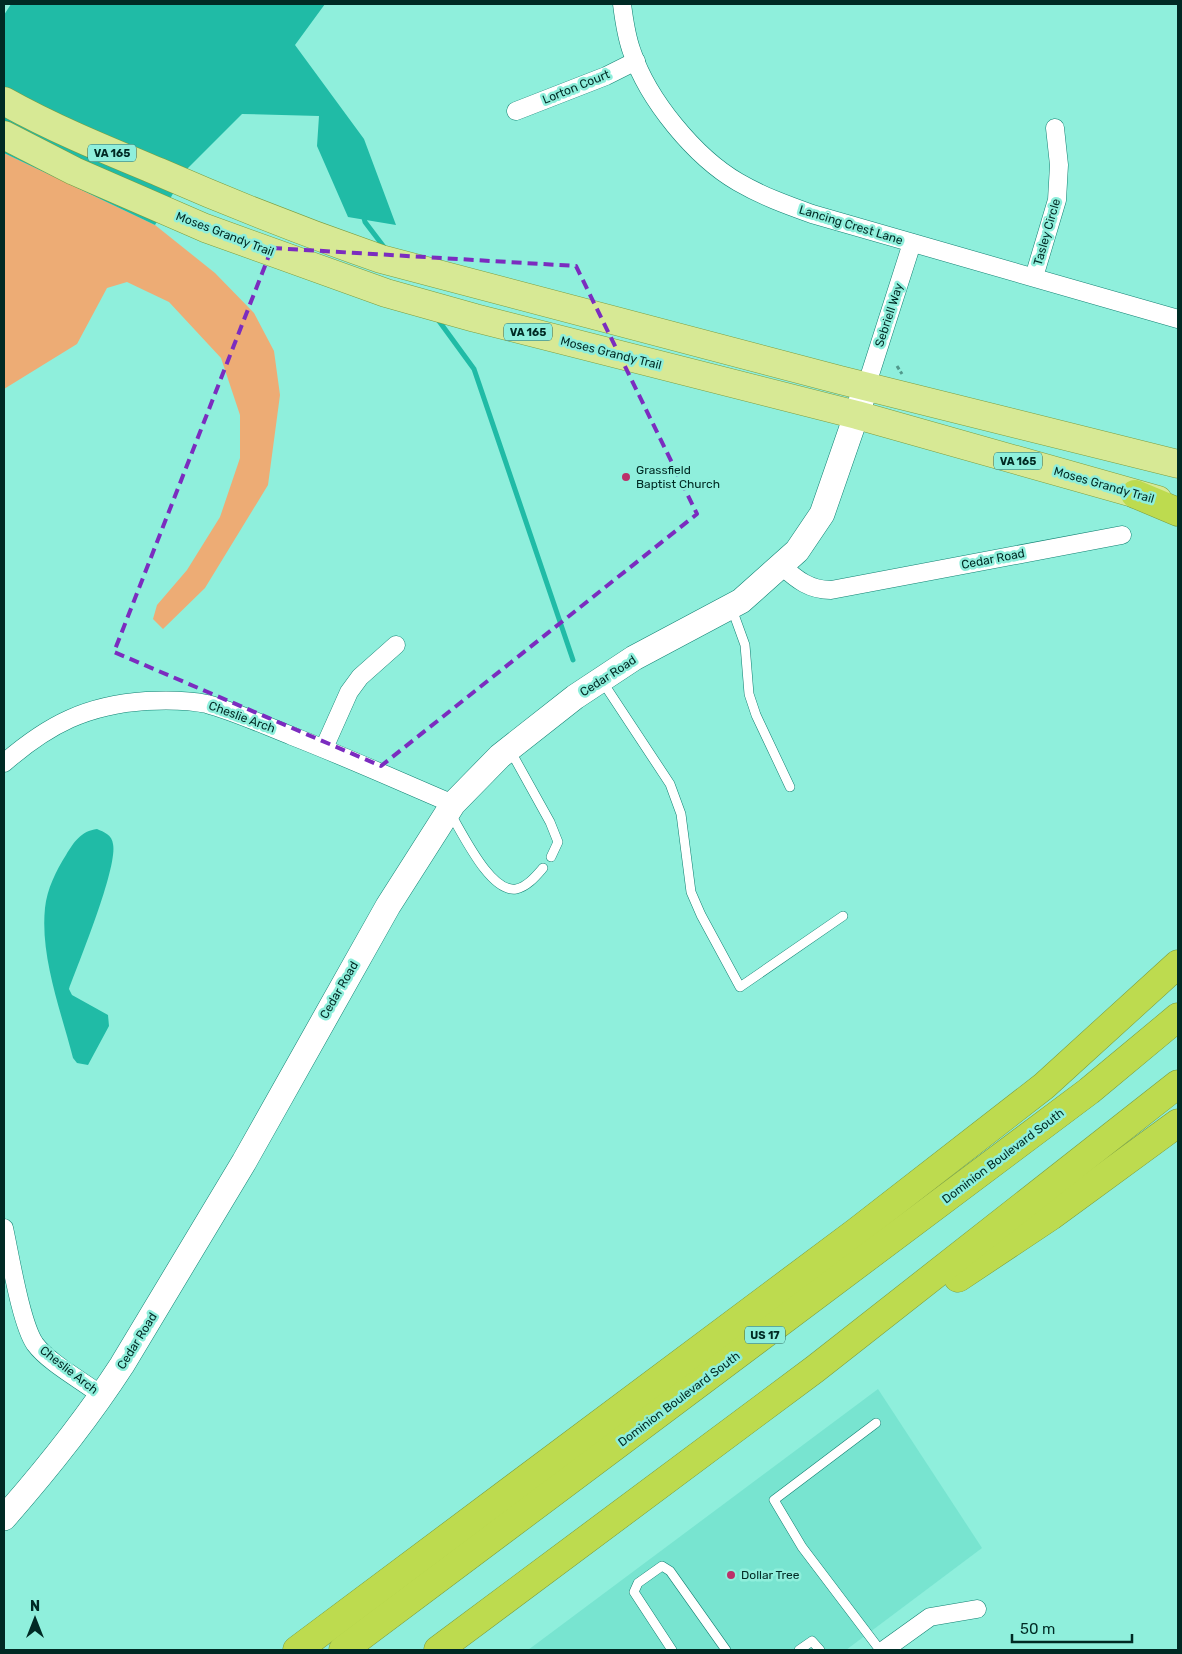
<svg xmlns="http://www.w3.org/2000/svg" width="1182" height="1654" font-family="Rubik,sans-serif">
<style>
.built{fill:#78e4d0}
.green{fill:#edac75}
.water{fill:#20bba6}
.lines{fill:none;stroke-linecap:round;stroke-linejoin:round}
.stream{stroke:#20bba6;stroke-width:5}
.lane-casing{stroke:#108172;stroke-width:10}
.street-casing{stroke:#108172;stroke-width:19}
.secondary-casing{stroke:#108172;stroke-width:26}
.primary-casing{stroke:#7b9d40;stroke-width:29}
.highway-casing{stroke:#7b9d40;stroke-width:29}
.path{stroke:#51998c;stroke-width:3;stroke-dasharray:4 2.5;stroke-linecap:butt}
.lane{stroke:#fff;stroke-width:9}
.street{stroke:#fff;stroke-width:18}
.secondary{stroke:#fff;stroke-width:25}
.primary{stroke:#d7e995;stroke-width:28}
.highway{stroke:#bddb4f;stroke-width:28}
.marked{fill:none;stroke:#7b2cbf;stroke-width:4;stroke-dasharray:10 6;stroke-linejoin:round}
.poi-dot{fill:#bb3069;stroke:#8fefdc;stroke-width:2}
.labels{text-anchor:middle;stroke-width:5;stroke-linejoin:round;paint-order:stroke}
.shield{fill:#8fefdc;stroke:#2b655b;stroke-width:1}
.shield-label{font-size:11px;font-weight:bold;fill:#002a24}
.street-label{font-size:12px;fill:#002a24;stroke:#8fefdc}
.poi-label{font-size:12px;fill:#002a24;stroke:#8fefdc;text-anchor:start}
</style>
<rect width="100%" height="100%" fill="#8fefdc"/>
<!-- built -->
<polygon class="built" points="878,1389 982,1548 846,1650 528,1650"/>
<!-- green -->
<polygon class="green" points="4,153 155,225 215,273 254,313 274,351 280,395 268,485 205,588 163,629 153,619 157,605 187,570 220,517 240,458 240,415 221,358 169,302 127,282 107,288 77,344 4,389"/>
<!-- water -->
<g class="water">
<polygon points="11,4 325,4 295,45 364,139 396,225 348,217 317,146 319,116 242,114 187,169 155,225 4,153 4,15"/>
<path d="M97 829C104 832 112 835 113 844 118 867 79 962 69 989L72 995 108 1015 109 1026 88 1065 77 1063 73 1058C61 1011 40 957 45 908 47 889 56 871 66 855 74 842 81 831 97 829Z"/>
</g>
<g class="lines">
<!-- stream -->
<g class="stream">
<polyline points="363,214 365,222 384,247"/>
<polyline points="439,321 474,369 573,660"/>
</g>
<!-- lane casing -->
<g class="lane-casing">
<g id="lane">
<polyline points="732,609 745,645 749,694 756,715 790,787"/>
<polyline points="602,681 670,784 681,814 691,892 701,915 740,987 843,916"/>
<polyline points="510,750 550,822 558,842 551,857"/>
<path d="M450 813C462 832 490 893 516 889 527 887 536 876 543 868"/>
<polyline points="876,1423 774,1500 802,1547 880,1650"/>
<polyline points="672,1650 634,1592 638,1583 662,1566 670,1571 726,1650"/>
<polyline points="799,1650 812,1641 820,1650"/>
</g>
</g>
<!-- street casing -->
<g class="street-casing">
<g id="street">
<path d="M622 4C624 20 626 36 632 52 648 100 695 157 738 182 762 196 787 205 812 214L1178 319"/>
<polyline points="516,111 606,76 636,61"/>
<polyline points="1034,277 1057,200 1059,165 1055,128"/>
<polyline points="866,387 912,243"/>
<path d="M782 566C797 580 810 590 831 590L1122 535"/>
<polyline points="324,748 349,692 360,677 396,645"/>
<path d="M4 763C49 724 87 705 146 701 166 700 188 700 207 704 236 712 264 725 292 736 346 757 399 781 453 804"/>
<path d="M4 1228C10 1255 21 1324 35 1344 49 1363 83 1381 102 1396"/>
<polyline points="884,1650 930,1617 977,1609"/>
</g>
</g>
<!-- secondary casing -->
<g class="secondary-casing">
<path id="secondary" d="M4 1518C47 1469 87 1419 122 1365L244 1162 388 906 453 804 500 756 575 697 634 658 741 601 797 551 822 514 866 387"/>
</g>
<!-- primary casing -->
<g class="primary-casing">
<g id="primary">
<path d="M4 101C54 129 106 150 159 172 232 204 306 233 381 259L840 380 1178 464"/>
<polyline points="4,135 74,171 205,228 386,293 475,318 857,415 1158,500"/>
</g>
</g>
<!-- highway casing -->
<g class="highway-casing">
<g id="highway">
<polyline points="1135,494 1178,512"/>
<polyline points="958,1278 1051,1216 1178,1123"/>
<polyline points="297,1650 856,1232 1044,1086 1178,964"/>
<polyline points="343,1650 1089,1091 1178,1017"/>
<polyline points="438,1650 815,1369 1178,1084"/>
</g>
</g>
<!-- path -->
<polyline class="path" points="897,366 902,374"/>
<!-- lane -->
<use href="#lane" class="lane"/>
<!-- street -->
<use href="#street" class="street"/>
<!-- secondary -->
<use href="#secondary" class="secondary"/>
<!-- primary -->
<use href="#primary" class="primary"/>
<!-- highway -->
<use href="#highway" class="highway"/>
</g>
<!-- marked area -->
<path class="marked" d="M272 248 576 266 697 514 381 766 114 652Z"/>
<!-- markers -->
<g class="poi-dot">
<circle cx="626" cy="477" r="5"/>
<circle cx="731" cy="1575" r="5"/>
</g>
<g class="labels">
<!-- shield labels -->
<g class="shield">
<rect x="88" y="144.5" width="48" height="17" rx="4"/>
<rect x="504" y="323.5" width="48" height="17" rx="4"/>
<rect x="994" y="452.5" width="48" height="17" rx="4"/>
<rect x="745" y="1326.5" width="40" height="17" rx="4"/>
</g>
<g class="shield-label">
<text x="112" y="157">VA 165</text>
<text x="528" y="336">VA 165</text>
<text x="1018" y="465">VA 165</text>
<text x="765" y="1339">US 17</text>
</g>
<!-- street labels -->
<g class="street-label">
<text transform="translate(576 87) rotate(-22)" y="4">Lorton Court</text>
<text transform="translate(851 225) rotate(17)" y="4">Lancing Crest Lane</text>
<text transform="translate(1047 232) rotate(-74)" y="4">Tasley Circle</text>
<text transform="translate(225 234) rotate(21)" y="4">Moses Grandy Trail</text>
<text transform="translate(889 315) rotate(-72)" y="4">Sebriell Way</text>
<text transform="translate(611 353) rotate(14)" y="4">Moses Grandy Trail</text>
<text transform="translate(1104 485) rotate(16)" y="4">Moses Grandy Trail</text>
<text transform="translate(993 559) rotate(-11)" y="4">Cedar Road</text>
<text transform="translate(608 676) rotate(-33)" y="4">Cedar Road</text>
<text transform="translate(242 717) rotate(20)" y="4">Cheslie Arch</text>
<text transform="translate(339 990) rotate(-60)" y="4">Cedar Road</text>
<text transform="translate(1003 1156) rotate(-37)" y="4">Dominion Boulevard South</text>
<text transform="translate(137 1341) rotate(-58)" y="4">Cedar Road</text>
<text transform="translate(69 1370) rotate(38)" y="4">Cheslie Arch</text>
<text transform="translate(679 1399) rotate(-37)" y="4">Dominion Boulevard South</text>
</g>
<!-- poi labels -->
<g class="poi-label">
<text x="636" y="474">Grassfield<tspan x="636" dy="14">Baptist Church</tspan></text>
<text x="741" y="1579">Dollar Tree</text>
</g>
</g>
<!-- border -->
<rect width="1182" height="1654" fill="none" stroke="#002a24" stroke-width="10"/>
<!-- north arrow -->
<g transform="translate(35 1619)" stroke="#8fefdc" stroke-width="4" paint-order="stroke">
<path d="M0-4L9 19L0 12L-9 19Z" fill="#002a24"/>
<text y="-8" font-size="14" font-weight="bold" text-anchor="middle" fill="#002a24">N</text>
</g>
<!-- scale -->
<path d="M1012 1634v8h120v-8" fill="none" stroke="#002a24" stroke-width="2.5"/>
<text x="1020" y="1634" font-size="15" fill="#002a24" stroke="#8fefdc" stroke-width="4" paint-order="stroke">50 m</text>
</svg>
